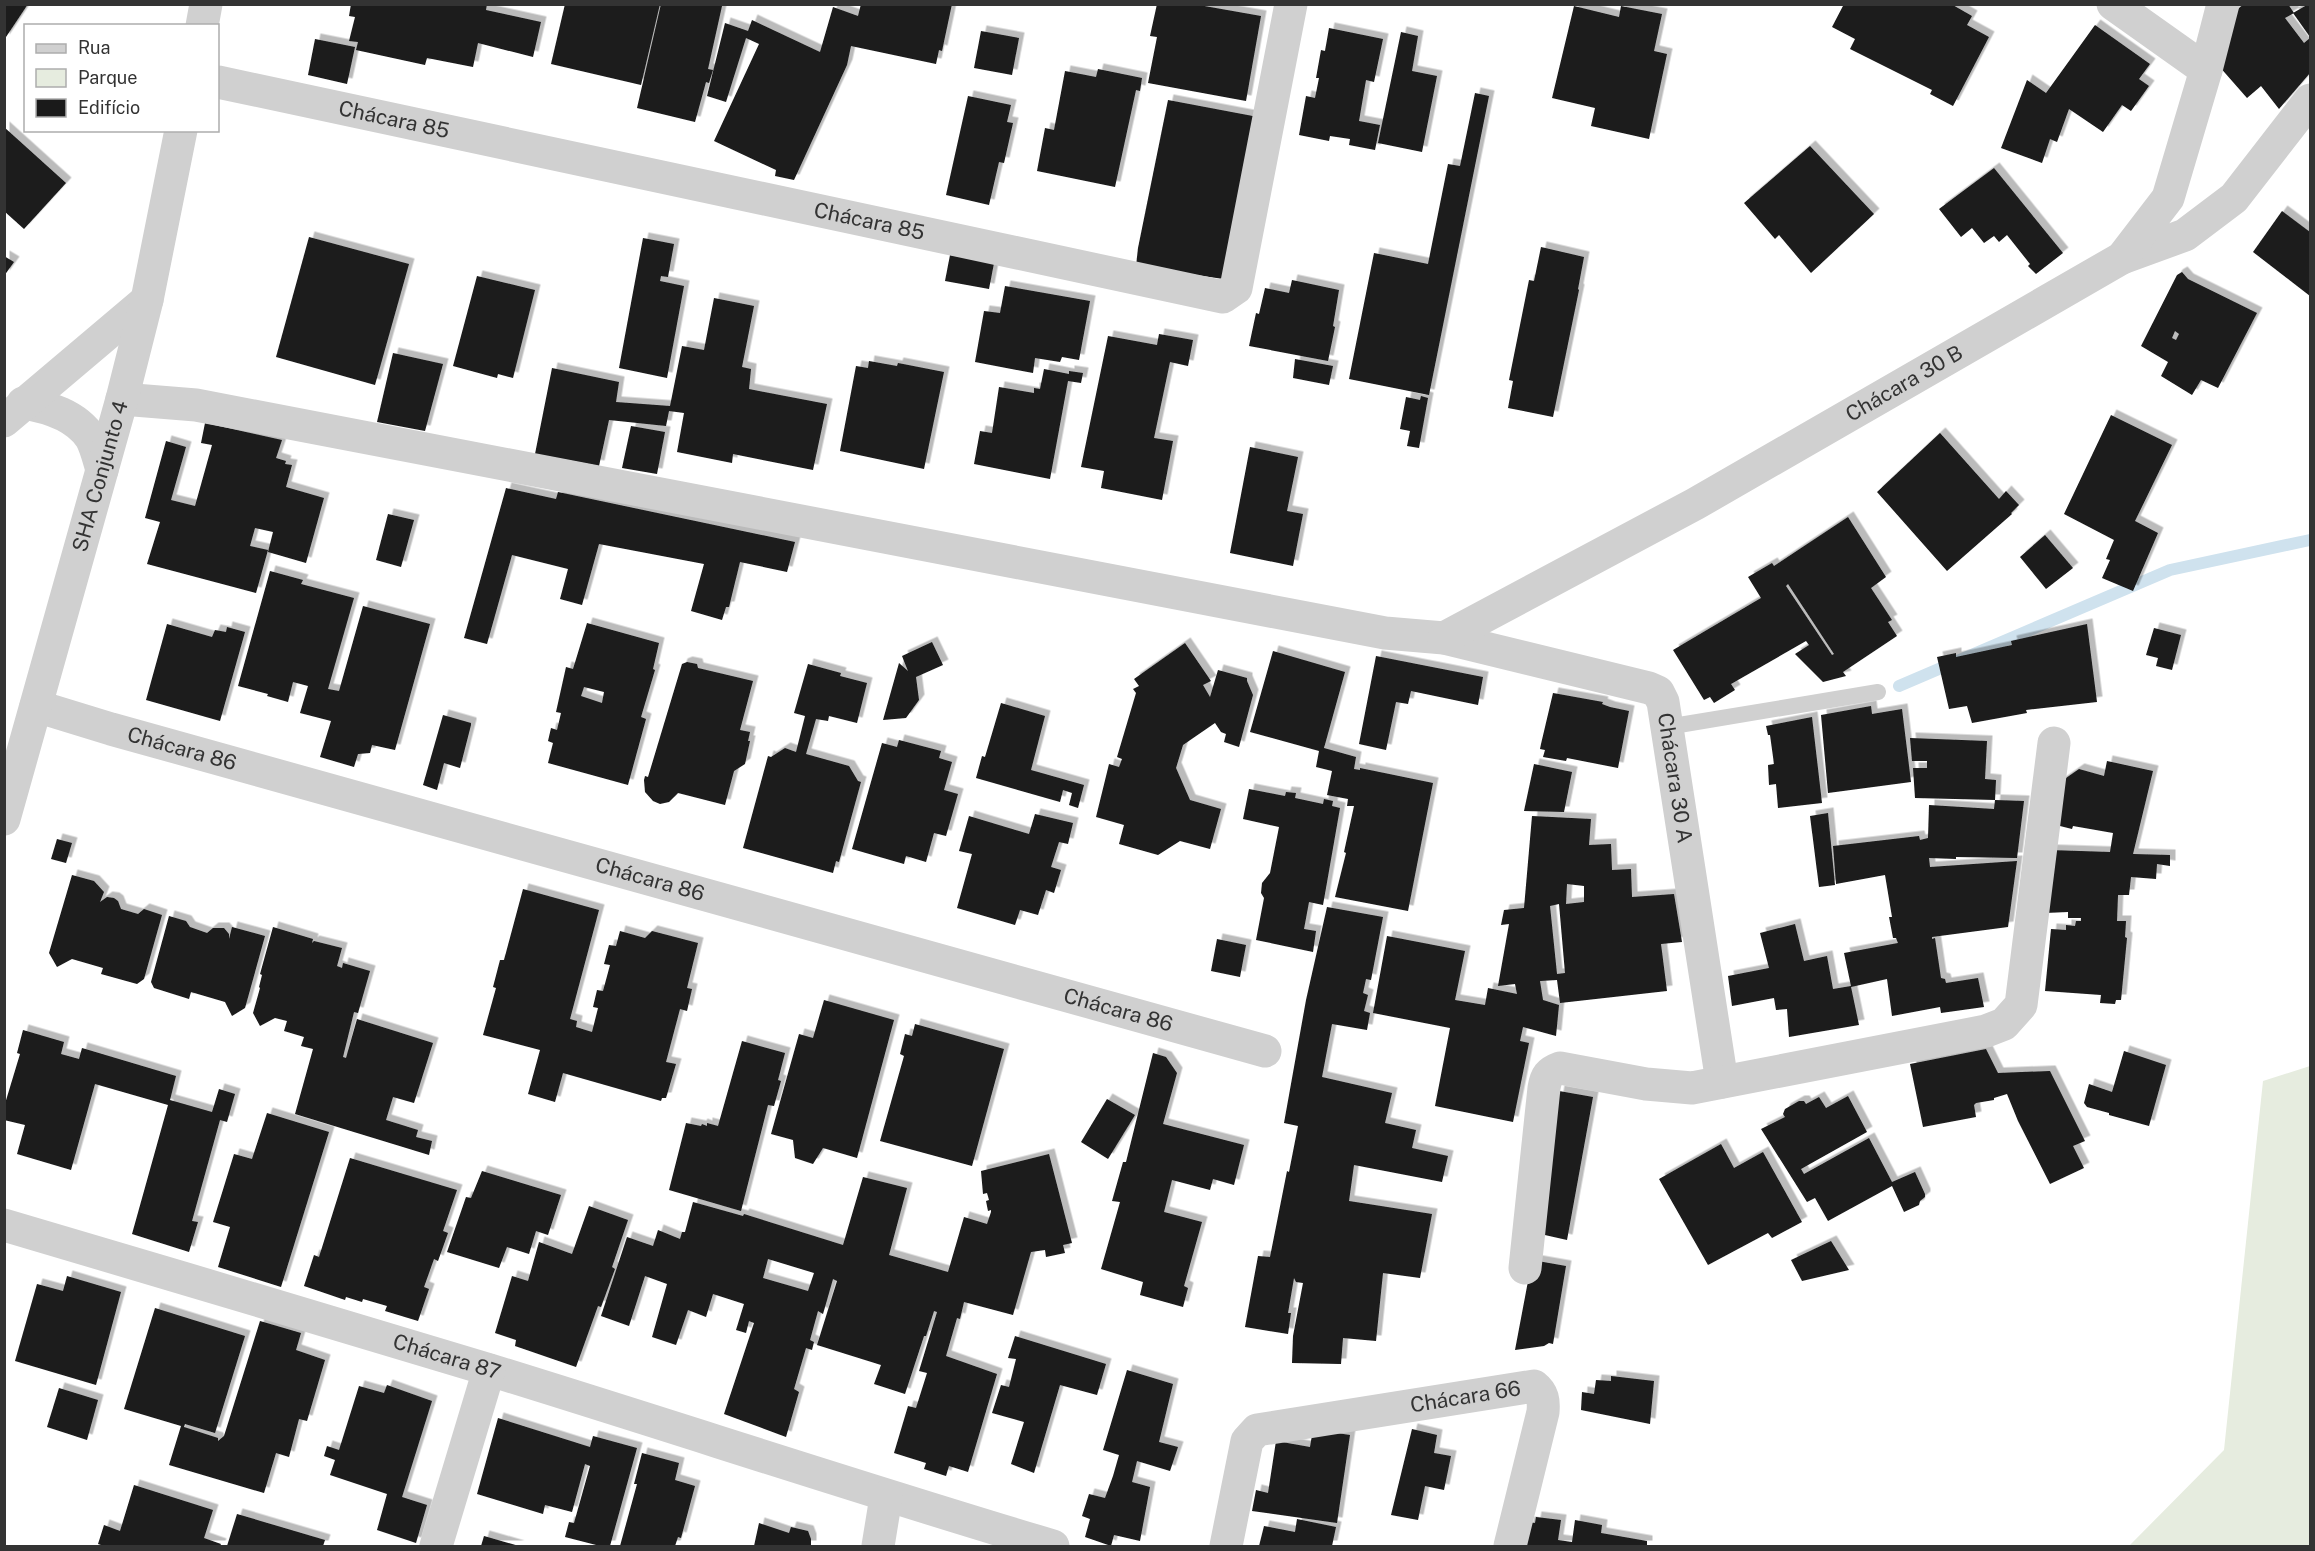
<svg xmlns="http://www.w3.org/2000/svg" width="2315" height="1551" font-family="'Public Sans',sans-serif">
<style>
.green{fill:#e6ecdf}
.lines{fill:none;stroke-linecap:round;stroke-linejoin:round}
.stream{stroke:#cfe2ee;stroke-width:12}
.building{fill:#1a1a1a;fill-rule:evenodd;filter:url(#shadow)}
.service{stroke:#d0d0d0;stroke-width:16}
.minor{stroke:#d0d0d0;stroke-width:33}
.tertiary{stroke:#d0d0d0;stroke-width:33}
.labels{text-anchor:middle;stroke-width:6;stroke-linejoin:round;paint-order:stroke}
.street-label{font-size:21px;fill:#333;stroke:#fff}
</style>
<defs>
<filter id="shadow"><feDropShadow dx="5.5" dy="-5.5" stdDeviation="0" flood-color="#0004"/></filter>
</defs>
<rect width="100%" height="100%" fill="#fff"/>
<!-- green -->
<polygon class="green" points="2310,1066 2310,1546 2129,1546 2224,1450 2263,1081"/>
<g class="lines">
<!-- stream -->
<polyline class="stream" points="1899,686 2170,570 2310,540"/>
</g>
<!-- building -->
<g class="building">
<polygon points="4,4 28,4 4,40"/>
<polygon points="351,4 487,4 486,10 541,22 533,57 478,43 473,67 427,58 425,65 356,50 358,42 349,41 355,17 349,16"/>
<polygon points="565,4 660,4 641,85 551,64"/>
<polygon points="661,4 722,6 708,69 713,70 709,83 706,82 695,122 637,108"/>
<polygon points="861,4 952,4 942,51 939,50 936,64 851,46 847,65 794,180 775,176 776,170 714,141 759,44 746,38 726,102 707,96 725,23 748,31 752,20 820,52 833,7 858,16"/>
<polygon points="1157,4 1193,4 1261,16 1246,101 1148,83 1157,37 1150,36"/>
<polygon points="1844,4 1951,4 1972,16 1967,25 1989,37 1953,106 1930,94 1932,90 1850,49 1855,39 1832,27"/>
<polygon points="2244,4 2288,4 2294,13 2285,18 2304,43 2310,38 2310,73 2279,109 2261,86 2247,98 2218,65 2233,13"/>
<polygon points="2307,5 2310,5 2310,37 2293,13"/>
<polygon points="1574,6 1619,17 1621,6 1662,14 1654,51 1667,54 1649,139 1591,126 1595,108 1552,98"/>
<polygon points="2095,25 2150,64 2139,79 2149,86 2131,111 2122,105 2103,132 2069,109 2057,142 2050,139 2042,163 2001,148 2027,80 2046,93"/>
<polygon points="1329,28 1383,39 1374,82 1366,80 1359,121 1380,125 1375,150 1349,145 1350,139 1330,136 1329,141 1299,135 1306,96 1315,98 1319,78 1316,78 1321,50 1325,51"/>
<polygon points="981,31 1019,38 1012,75 974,68"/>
<polygon points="1401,32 1418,36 1412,71 1437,76 1422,152 1378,143"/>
<polygon points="315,39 355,47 347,84 308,75"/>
<polygon points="1098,69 1142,78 1140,91 1136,90 1115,187 1037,171 1045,128 1054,130 1065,71 1096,77"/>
<polygon points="1475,93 1489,96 1429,395 1349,379 1374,253 1428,264 1448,164 1460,166"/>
<polygon points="968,96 1011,105 1007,122 1013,123 1004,163 999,162 989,205 946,195"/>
<polygon points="1168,100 1258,117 1230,280 1136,266 1138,248"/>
<polygon points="4,127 66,183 24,229 4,211"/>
<polygon points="1810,146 1874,214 1811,273 1779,235 1775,239 1744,203"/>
<polygon points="1994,168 2063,253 2036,274 2028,266 2030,264 2007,235 1999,242 1994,236 1984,243 1972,228 1961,237 1939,209"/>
<polygon points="2282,211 2310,232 2310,296 2253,252"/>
<polygon points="309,237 409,264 375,385 276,357"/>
<polygon points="643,238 674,244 668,277 661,276 660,281 684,286 667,378 619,368"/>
<polygon points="1541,247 1584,257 1578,289 1579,290 1553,417 1508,408 1513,381 1509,380 1529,280 1534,281"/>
<polygon points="950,255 994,263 989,289 945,281"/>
<polygon points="4,256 14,262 4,276"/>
<path d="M2182 272 2188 279 2257 313 2218 388 2201 380 2192 395 2161 376 2168 362 2141 346 2177 275ZM2175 331 2179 334 2176 340 2172 338Z"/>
<polygon points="477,276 535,290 513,378 498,374 497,378 453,366"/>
<polygon points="1292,280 1339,290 1333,326 1335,327 1328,361 1249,346 1256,313 1259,314 1265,288 1289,293"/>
<polygon points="1005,286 1090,301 1079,360 1062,357 1060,362 1035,358 1033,373 975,362 984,311 1000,313"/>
<polygon points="714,298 754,306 742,367 751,369 749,389 827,404 813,470 733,454 732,463 677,452 684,413 669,411 666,426 609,420 599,466 535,454 552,368 619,382 616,402 670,406 682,346 704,350"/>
<polygon points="1159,334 1193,340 1188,366 1170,362 1154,438 1173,441 1162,500 1101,488 1104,471 1081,467 1108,336 1157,345"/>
<polygon points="393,353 443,364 425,431 377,422"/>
<polygon points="1295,359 1333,366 1329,385 1293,378"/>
<polygon points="869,361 897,366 898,363 944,372 924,469 840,451 856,366 868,368"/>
<polygon points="1044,369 1069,374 1069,371 1083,373 1081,383 1068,381 1050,479 974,464 980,431 992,433 999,387 1034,393 1034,388 1040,389"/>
<polygon points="1421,396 1428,398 1419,448 1407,446 1410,431 1400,429 1406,397 1420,400"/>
<polygon points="2111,415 2172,445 2135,521 2158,533 2133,591 2102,578 2110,560 2106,559 2114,540 2064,514"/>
<polygon points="205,423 282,440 276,458 286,461 285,464 292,465 286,487 324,498 306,563 268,552 273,532 255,528 250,546 268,550 256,593 147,564 160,522 145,518 166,441 186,447 171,500 195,506 212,445 201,443"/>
<polygon points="631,426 665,432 657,474 622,468"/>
<polygon points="1940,433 1999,499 2006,491 2019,505 2011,513 2012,514 1947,571 1877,492"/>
<polygon points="1250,447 1298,457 1287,511 1303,514 1293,566 1230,553"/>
<polygon points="506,488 556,499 558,492 795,542 787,572 740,562 729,607 726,607 722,620 691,611 704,564 599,544 582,605 560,599 568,569 512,555 487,644 464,638"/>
<polygon points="388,514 414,520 401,567 376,560"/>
<path d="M1848 517 1886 577 1871 588 1892 620 1888 622 1897 636 1843 672 1846 676 1823 682 1795 654 1809 645 1806 641 1731 684 1735 690 1714 703 1710 697 1704 700 1673 650 1761 598 1748 577 1772 563 1774 566ZM1788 584 1834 654 1832 655 1786 586Z"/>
<polygon points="2045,535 2073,568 2046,589 2020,557"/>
<polygon points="270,571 303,580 301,584 354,598 328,689 339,691 363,606 430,624 395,750 372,745 370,753 358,754 354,767 320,757 331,721 300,713 308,686 293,682 288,702 267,696 268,694 238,686"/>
<path d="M587 623 659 643 653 669 655 670 641 717 646 719 628 785 548 763 553 743 548 741 551 728 557 730 561 713 556 712 566 667 573 669ZM584 687 604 692 602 703 581 696Z"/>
<polygon points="167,624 212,637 215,630 226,632 227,627 245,632 220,721 146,700"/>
<polygon points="2087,624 2097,702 2026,710 2027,713 1972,723 1967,706 1949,709 1937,657 1956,653 1956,657 2012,645 2011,641"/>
<polygon points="2154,628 2181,635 2172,670 2156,666 2158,658 2146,655"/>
<polygon points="932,642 943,665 916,677 919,700 906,718 883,720 899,663 908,671 902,656"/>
<polygon points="1185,643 1211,681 1203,685 1210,697 1218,670 1247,678 1247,681 1253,695 1239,747 1224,742 1226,734 1221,732 1215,723 1183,745 1176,768 1190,800 1221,809 1210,849 1180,841 1158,855 1119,844 1124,825 1096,817 1109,764 1119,767 1122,759 1117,757 1136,693 1133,689 1139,686 1134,679"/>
<polygon points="1273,651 1345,672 1324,748 1356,757 1354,769 1360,770 1360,768 1433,783 1408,911 1335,897 1346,853 1344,852 1354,806 1347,806 1348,799 1327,795 1332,771 1316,767 1319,751 1250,732"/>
<polygon points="1376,656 1483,677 1478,705 1411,691 1408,704 1396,702 1386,750 1359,744"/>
<polygon points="687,662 697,664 698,668 753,681 740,730 750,732 748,741 750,741 745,764 734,771 725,805 678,793 669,802 660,804 653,801 645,792 644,780 645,776 648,777 682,664"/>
<polygon points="808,664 841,673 840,676 867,683 857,723 829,716 828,721 816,719 806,754 849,766 858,781 861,782 839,862 836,861 833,873 743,848 768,756 771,757 785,748 796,752 805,716 794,713"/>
<polygon points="1553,693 1603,702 1602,704 1610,707 1629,711 1618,768 1567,758 1566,761 1543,757 1545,750 1540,749 1541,744"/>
<polygon points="1001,703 1045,716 1031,770 1084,785 1078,808 1069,805 1072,793 1063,790 1060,802 976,778 982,756 985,757"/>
<polygon points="1871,706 1872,714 1902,709 1911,782 1828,793 1821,715"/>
<polygon points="443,715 471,723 471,725 460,768 444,763 437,790 423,785"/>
<polygon points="1812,717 1822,803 1778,808 1776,784 1769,785 1768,765 1774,764 1770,735 1768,735 1766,726"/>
<polygon points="1910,738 1987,741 1985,779 1996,780 1995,800 1915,798 1913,768 1927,768 1927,761 1912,761"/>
<polygon points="899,740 941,751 939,758 952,762 944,790 958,794 946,836 934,833 926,862 906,856 904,864 852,849 882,743 897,747"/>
<polygon points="2107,761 2153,771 2133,854 2170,855 2170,866 2157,864 2156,879 2131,877 2129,895 2118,895 2117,921 2126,921 2125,937 2127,938 2121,1000 2116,1000 2115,1004 2100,1003 2101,995 2045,991 2051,929 2066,930 2066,925 2075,926 2076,921 2081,921 2081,918 2068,918 2068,912 2045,913 2049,850 2110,852 2113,833 2073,826 2072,829 2052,824 2056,785 2079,769 2104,776"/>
<polygon points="1534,764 1572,772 1564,812 1524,811"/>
<polygon points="1249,789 1285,796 1286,792 1296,793 1295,798 1323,804 1324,799 1333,801 1332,806 1340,808 1323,905 1309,902 1304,929 1316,931 1313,952 1256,940 1264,898 1261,893 1262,883 1270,873 1279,827 1243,819"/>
<polygon points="1995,800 2024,801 2017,858 1956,857 1956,859 1929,858 1930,867 2017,861 2008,927 1932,937 1932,939 1935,938 1941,978 1945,979 1946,983 1978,978 1984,1007 1941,1013 1940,1007 1892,1016 1887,979 1851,987 1859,1025 1789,1037 1787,1009 1776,1010 1774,998 1732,1006 1728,976 1769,968 1760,933 1795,924 1804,961 1827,956 1833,989 1851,986 1844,953 1898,943 1896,938 1893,938 1889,917 1892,917 1885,875 1836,884 1833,846 1919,836 1920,840 1928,838 1929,805 1994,809"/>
<polygon points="1828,813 1835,885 1819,887 1810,816"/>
<polygon points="1035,814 1073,823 1068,844 1059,842 1051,867 1061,870 1054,893 1046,890 1038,915 1020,910 1015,925 957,908 972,854 959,851 969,816 1029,834"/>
<path d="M1532 816 1591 819 1589 845 1611 844 1612 870 1631 869 1632 897 1674 894 1682 942 1661 944 1667 991 1560 1003 1557 980 1540 981 1543 1000 1559 1005 1556 1036 1523 1027 1520 1041 1529 1043 1513 1122 1435 1106 1450 1028 1373 1013 1387 936 1465 951 1455 1000 1485 1005 1488 988 1517 994 1515 984 1498 986 1509 924 1501 925 1504 910 1524 908ZM1567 884 1584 886V902L1566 904ZM1559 904 1565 973 1557 974 1550 906Z"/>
<polygon points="57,839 72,843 66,863 51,859"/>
<polygon points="72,875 94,881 104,892 100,902 107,897 114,898 118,901 121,909 138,914 144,909 162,915 144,979 137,984 101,974 103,968 72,959 57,967 49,953"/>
<polygon points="523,889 599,910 570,1019 577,1021 576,1027 592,1032 598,1008 593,1007 597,990 603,991 610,965 604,964 609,945 616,946 620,931 645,938 652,931 698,943 687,988 692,989 687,1011 680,1009 666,1062 676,1064 666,1098 662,1098 661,1101 563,1073 555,1102 528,1094 540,1050 483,1035 496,988 493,987 500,960 504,960"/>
<polygon points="1327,907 1383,917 1371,980 1366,979 1363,993 1368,995 1364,1011 1370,1013 1367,1030 1332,1024 1322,1077 1392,1093 1385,1123 1416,1130 1412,1148 1448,1156 1442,1182 1354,1165 1349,1201 1432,1214 1420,1278 1383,1273 1376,1341 1343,1338 1341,1364 1292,1363 1293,1336 1303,1283 1296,1282 1294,1278 1288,1313 1291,1313 1288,1334 1245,1327 1258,1256 1270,1257 1287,1171 1289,1172 1298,1126 1284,1123 1306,1000"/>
<polygon points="169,916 186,921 190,927 207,933 213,928 224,928 229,934 229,939 232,927 265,936 245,1008 232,1016 225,1002 191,992 189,999 154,988 151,982"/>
<polygon points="273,927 313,939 312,943 314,941 342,948 337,966 342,968 343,963 370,971 358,1013 354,1012 343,1057 346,1058 357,1019 433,1043 414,1103 393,1097 386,1120 418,1130 416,1137 432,1141 429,1155 295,1114 313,1049 301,1046 304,1037 284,1031 287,1021 275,1018 260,1026 253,1013 260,988 259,987 262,975 260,974"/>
<polygon points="1217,939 1246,945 1240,977 1211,971"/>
<polygon points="824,1000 894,1020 857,1158 823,1148 813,1164 795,1158 793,1140 771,1134 799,1034 813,1038"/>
<polygon points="915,1024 1004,1049 972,1166 880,1141 904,1056 900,1054 905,1034 912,1036"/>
<polygon points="23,1030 64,1042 61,1054 79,1059 82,1048 176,1076 170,1100 212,1112 219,1089 235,1094 227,1122 220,1120 192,1221 198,1222 189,1252 132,1234 168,1105 95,1084 71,1170 17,1154 25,1125 4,1120 4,1107 20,1054 17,1053"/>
<polygon points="742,1041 785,1053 778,1080 781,1081 774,1106 768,1105 741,1211 669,1190 686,1123 701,1126 702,1124 707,1126 707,1123 718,1126"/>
<polygon points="1986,1049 1998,1073 2050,1071 2085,1141 2073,1146 2084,1168 2050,1184 2018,1121 2007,1094 1994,1098 1994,1100 1976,1103 1974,1105 1976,1117 1923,1127 1910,1064"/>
<polygon points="2124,1051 2166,1065 2149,1126 2109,1115 2109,1113 2087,1107 2084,1103 2089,1084 2112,1092"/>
<polygon points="1153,1053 1166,1057 1177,1073 1163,1124 1244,1145 1234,1185 1213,1179 1210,1190 1172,1180 1164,1212 1202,1222 1184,1286 1188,1288 1183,1307 1140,1295 1143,1282 1101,1269 1120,1202 1112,1201 1123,1162 1126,1162"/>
<polygon points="1559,1091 1593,1097 1567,1240 1536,1233"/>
<polygon points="1848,1096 1867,1132 1801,1169 1804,1174 1869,1138 1892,1182 1915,1172 1925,1194 1925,1197 1920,1201 1919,1205 1904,1212 1892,1186 1828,1221 1815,1198 1807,1202 1761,1129 1785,1117 1783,1114 1785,1109 1799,1101 1804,1101 1806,1104 1819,1097 1826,1108"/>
<polygon points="1107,1099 1135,1115 1108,1159 1081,1142"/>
<polygon points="267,1113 329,1132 281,1287 218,1267 230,1227 213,1222 234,1154 252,1159"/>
<polygon points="1721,1144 1734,1168 1763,1152 1802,1222 1772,1238 1768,1233 1708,1265 1659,1179"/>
<path d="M1049 1154 1072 1243 1063 1245 1065 1253 1046 1257 1045 1250 1031 1252 1013 1315 964 1302 960 1319 957 1318 946 1356 997 1374 968 1472 949 1466 946 1476 924 1469 926 1463 894 1453 908 1406 916 1408 927 1373 919 1371 937 1312 934 1311 926 1336H924L905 1394 874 1384 881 1365 817 1345 837 1281 833 1279 823 1314 818 1311 810 1340 814 1342 812 1350 806 1348 794 1389 799 1392 786 1437 724 1414 754 1323 749 1321 746 1333 736 1330 744 1304 713 1294 706 1317 688 1310 676 1345 652 1337 667 1284 645 1276 629 1326 601 1316 627 1237 653 1246 658 1230 680 1239 682 1232H685L693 1202 743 1216 744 1214 843 1245 863 1177 907 1188 889 1255 948 1272 964 1217 987 1224 991 1212V1210L988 1211 986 1201 989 1200 987 1193 983 1194 981 1171ZM768 1259 814 1273 808 1291 763 1278Z"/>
<polygon points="350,1158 457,1190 443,1231 448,1233 438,1261 434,1259 424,1287 429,1289 418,1321 385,1311 387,1306 363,1299 362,1302 346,1297 345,1300 304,1286 314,1255 319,1257"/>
<polygon points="482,1171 561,1195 548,1235 536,1231 529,1254 507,1247 499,1268 447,1252 466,1197 471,1198"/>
<polygon points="589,1206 628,1220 612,1267 615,1269 601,1307 598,1306 576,1367 515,1346 516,1340 495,1333 512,1276 528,1281 539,1242 572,1254"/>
<polygon points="1831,1241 1849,1270 1802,1281 1791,1260"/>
<polygon points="1532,1260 1566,1266 1553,1344 1549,1343 1544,1346 1515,1350"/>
<polygon points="67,1276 121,1292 96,1385 15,1361 37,1284 63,1291"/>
<polygon points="155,1308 245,1336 215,1433 185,1424 184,1427 218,1438 218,1441 224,1436 260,1321 301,1333 296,1350 325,1360 307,1421 299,1419 289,1457 276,1453 264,1493 169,1465 181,1426 124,1409"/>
<polygon points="1015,1336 1106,1364 1097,1395 1060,1385 1034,1473 1011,1464 1024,1422 992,1413 1001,1385 1009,1387 1016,1359 1008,1358"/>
<polygon points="1127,1370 1173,1384 1159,1442 1178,1447 1170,1471 1137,1461 1132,1482 1150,1487 1140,1541 1114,1535 1111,1546 1085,1537 1090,1519 1082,1516 1089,1494 1105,1498 1113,1476 1119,1455 1103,1450"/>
<polygon points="1611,1376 1654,1381 1650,1424 1581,1410 1582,1392 1594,1394 1596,1380 1611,1381"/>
<polygon points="387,1385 432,1401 402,1497 427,1505 416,1543 377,1530 387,1494 330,1475 335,1460 324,1456 327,1446 339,1450 359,1386 384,1393"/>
<polygon points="59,1388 98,1400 87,1440 47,1427"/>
<polygon points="498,1418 590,1447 593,1436 637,1448 610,1546 600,1546 565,1537 569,1522 574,1523 590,1466 585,1464 572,1512 545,1505 543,1514 477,1494"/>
<polygon points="1412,1429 1437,1435 1434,1453 1451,1456 1444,1490 1425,1486 1418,1520 1391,1515"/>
<polygon points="1316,1430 1350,1435 1337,1523 1252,1511 1256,1490 1268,1493 1276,1441 1310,1447 1312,1435"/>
<polygon points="642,1453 679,1463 675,1480 695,1486 681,1538 678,1537 675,1546 620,1546 637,1484 634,1484"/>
<polygon points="134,1485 213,1510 204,1538 221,1544 220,1546 104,1546 98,1544 104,1525 120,1531"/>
<polygon points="237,1514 325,1540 323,1546 227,1546"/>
<polygon points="1536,1517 1561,1520 1558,1540 1572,1542 1575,1520 1602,1525 1601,1533 1647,1541 1647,1546 1524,1546 1529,1522 1535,1523"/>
<polygon points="1297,1519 1336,1527 1332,1546 1259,1546 1264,1526 1295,1532"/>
<polygon points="759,1523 789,1533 791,1527 808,1531 811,1539 811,1546 754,1546"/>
<polygon points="484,1536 519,1546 481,1546"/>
</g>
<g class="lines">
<!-- service -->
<polyline class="service" points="1667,727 1878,692"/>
<!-- minor -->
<g class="minor">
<polyline points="2113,4 2206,70"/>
<path id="s1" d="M218 82 1223 297 1236 288 1291 4"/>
<polyline points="2122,258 2185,235 2234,198 2310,100"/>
<path id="s2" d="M122 399 196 405 1385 633 1444 638 1649 688 1658 692 1663 702 1722 1082"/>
<path id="s3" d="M1444 638 1695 504 2122 258 2168 198 2206 70 2223 4"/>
<path id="s4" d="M36 706 111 729 1265 1051"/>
<path id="s5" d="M4 1225C166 1273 329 1321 490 1370 678 1428 865 1490 1053 1546"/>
<path d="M1525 1268 1544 1088C1546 1076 1549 1072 1560 1068L1646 1084 1692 1088 1986 1031 2004 1024 2021 1005 2054 743"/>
<polyline points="436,1546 489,1370"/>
<polyline points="878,1546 886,1497"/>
<path id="s6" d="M1226 1546 1247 1441 1257 1430 1534 1386C1543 1393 1544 1401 1543 1412L1510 1546"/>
</g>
<!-- tertiary -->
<g class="tertiary">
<polyline points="202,26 206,4"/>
<path d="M23 403C48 407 76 415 91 438 96 447 99 460 102 470"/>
<polyline points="4,421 147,300"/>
<path id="s7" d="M4 819 122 399 147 300 181 130"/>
</g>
</g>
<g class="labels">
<!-- street labels -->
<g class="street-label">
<text dy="7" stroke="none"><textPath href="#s1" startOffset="180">Chácara 85</textPath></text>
<text dy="7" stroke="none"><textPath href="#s1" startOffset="666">Chácara 85</textPath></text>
<text dy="7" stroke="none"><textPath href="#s3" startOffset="526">Chácara 30 B</textPath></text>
<text dy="7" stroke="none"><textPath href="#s7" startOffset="356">SHA Conjunto 4</textPath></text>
<text dy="7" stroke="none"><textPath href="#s4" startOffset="152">Chácara 86</textPath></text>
<text dy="7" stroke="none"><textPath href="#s2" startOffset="1653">Chácara 30 A</textPath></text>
<text dy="7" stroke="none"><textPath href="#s4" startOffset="638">Chácara 86</textPath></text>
<text dy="7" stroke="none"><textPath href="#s4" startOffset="1124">Chácara 86</textPath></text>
<text dy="7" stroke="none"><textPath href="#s5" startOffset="462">Chácara 87</textPath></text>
<text dy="7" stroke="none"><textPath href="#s6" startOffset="333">Chácara 66</textPath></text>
</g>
</g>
<!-- border -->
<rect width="2315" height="1551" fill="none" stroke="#333333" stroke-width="12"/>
<!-- legend -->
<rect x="24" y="24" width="195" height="108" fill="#ffffff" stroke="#adadad" stroke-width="1.5"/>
<rect x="36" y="44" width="30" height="9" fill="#d0d0d0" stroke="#adadad" stroke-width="1.5"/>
<text x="78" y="54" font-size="18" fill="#333333">Rua</text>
<rect x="36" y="69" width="30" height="18" fill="#e6ecdf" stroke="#adadad" stroke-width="1.5"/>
<text x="78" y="84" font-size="18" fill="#333333">Parque</text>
<rect x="36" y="99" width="30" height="18" fill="#1a1a1a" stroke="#adadad" stroke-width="1.5"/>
<text x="78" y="114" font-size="18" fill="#333333">Edifício</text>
</svg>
